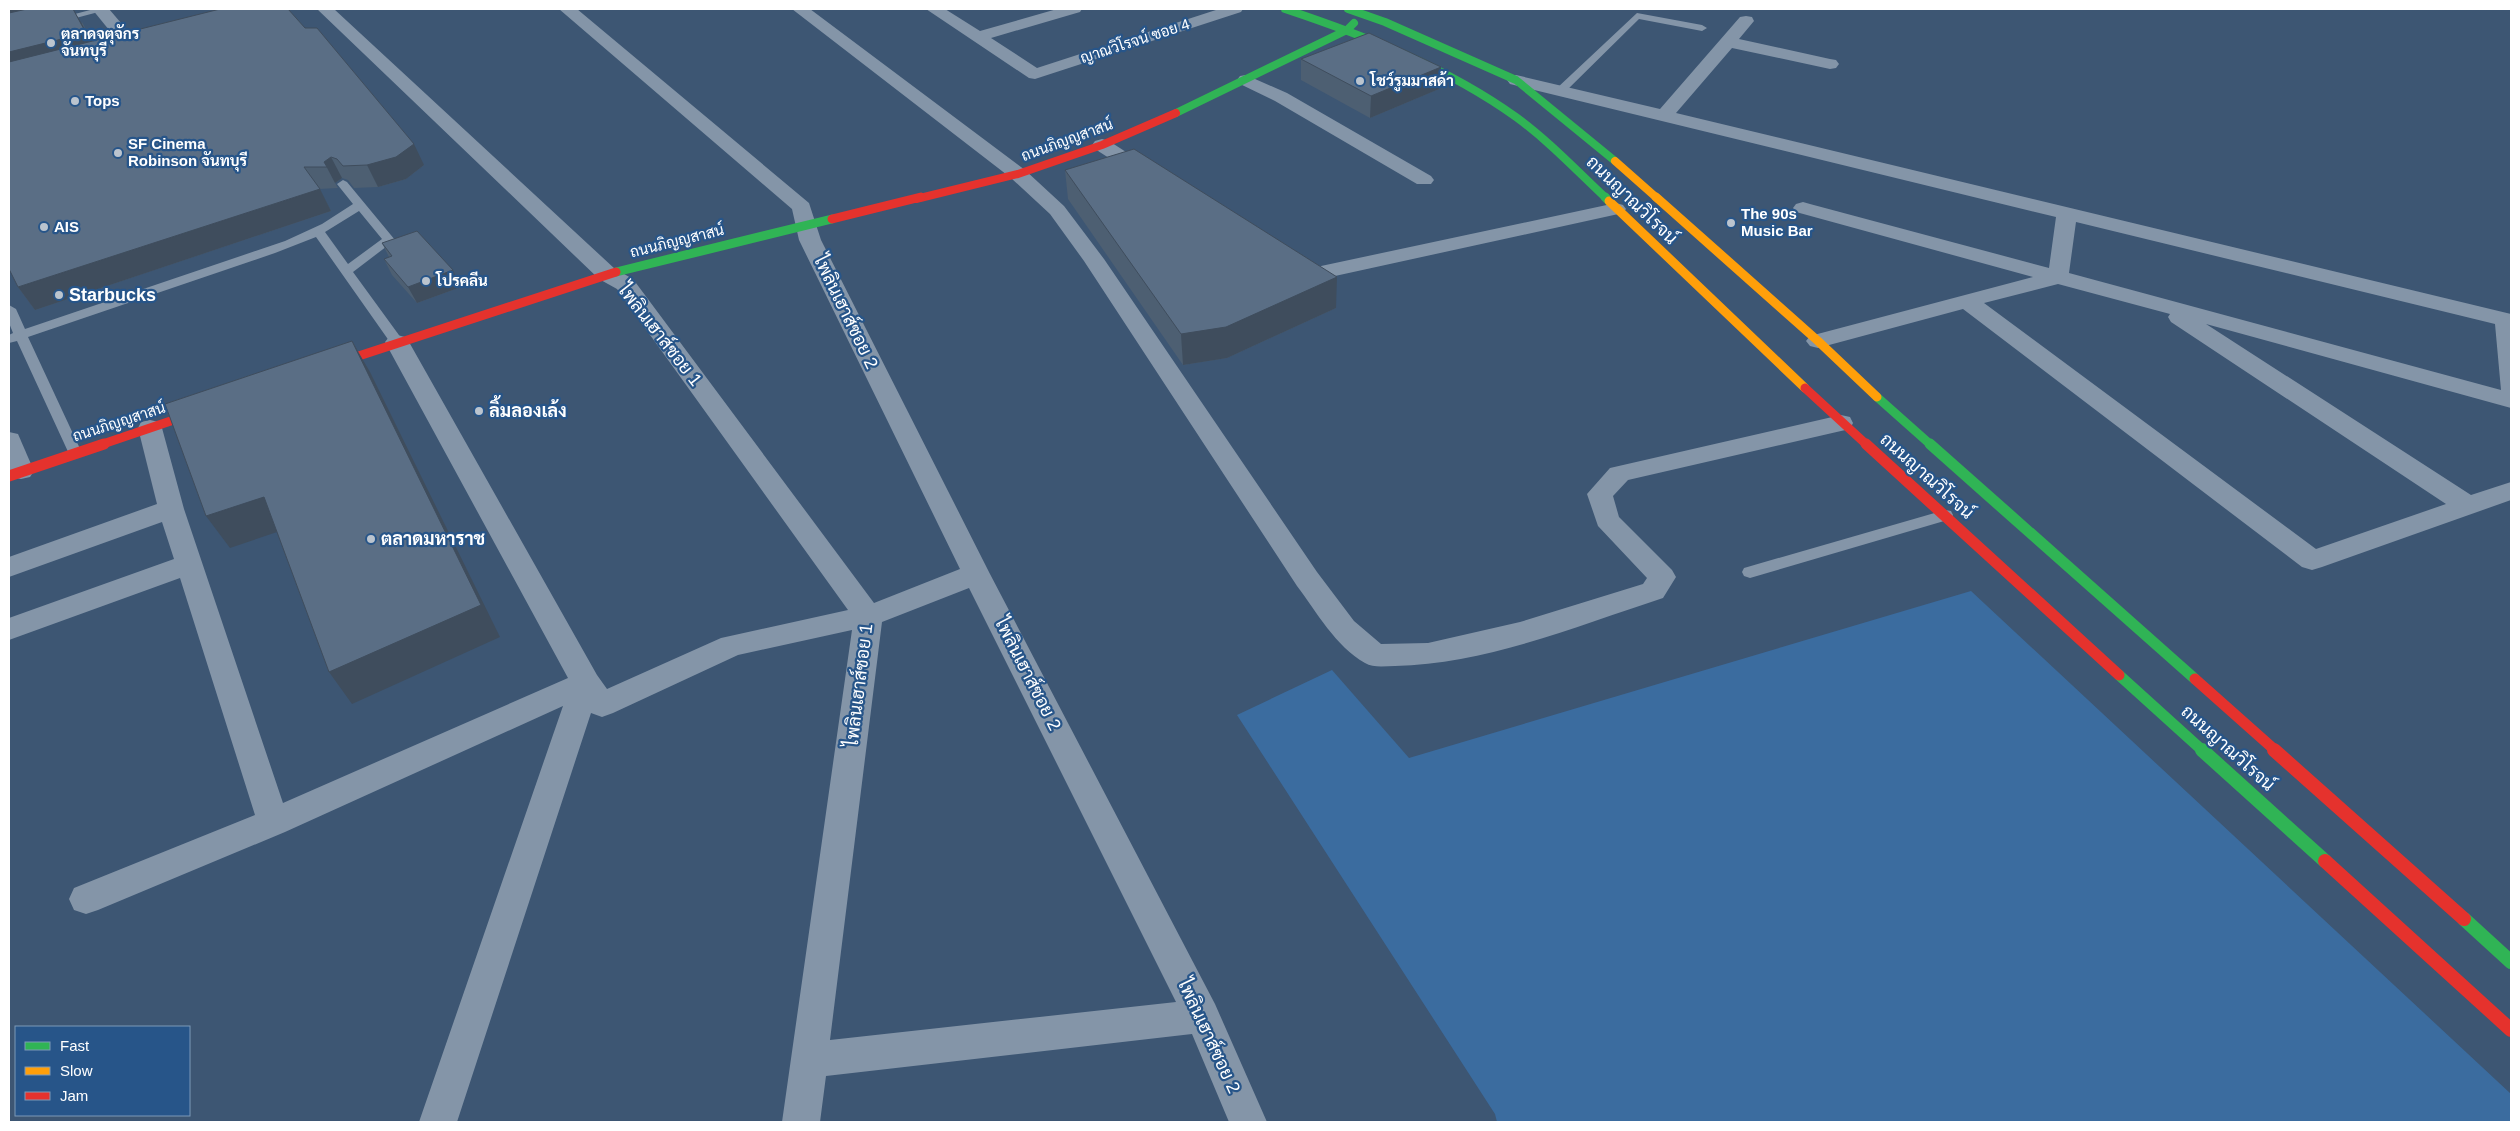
<svg xmlns="http://www.w3.org/2000/svg" width="2520" height="1131" font-family="Arial,Sarabun,sans-serif">
<style>
.green{fill:#3b6c9f}
.lines{fill:none;stroke-linecap:round;stroke-linejoin:round}
.lane{fill:#8495a8;fill-rule:evenodd}
.street{fill:#8495a8;fill-rule:evenodd}
.fast-far3{stroke:#30b455;stroke-width:8}
.fast-far2{stroke:#30b455;stroke-width:9}
.fast-far1{stroke:#30b455;stroke-width:11}
.fast{stroke:#30b455;stroke-width:14}
.slow-far1{stroke:#ff9f0a;stroke-width:8}
.slow{stroke:#ff9f0a;stroke-width:9}
.jam-far3{stroke:#e5322d;stroke-width:8}
.jam-far2{stroke:#e5322d;stroke-width:9}
.jam-far1{stroke:#e5322d;stroke-width:11}
.jam{stroke:#e5322d;stroke-width:14}
.wall{fill:#4d5f72}
.shaded-wall{fill:#3f4d5d}
.building{fill:#5a6e85;stroke:#3f4d5d}
.poi-dot{fill:#bbc4ce;stroke:#275589;stroke-width:2}
.labels{text-anchor:middle;stroke-width:4.5;stroke-linejoin:round;paint-order:stroke}
.far-poi-label{font-size:15px;font-weight:bold;fill:#fff;stroke:#275589;text-anchor:start}
.far-street-label{font-size:15px;fill:#fff;stroke:#275589}
.street-label{font-size:18px;fill:#fff;stroke:#275589}
.poi-label{font-size:18px;font-weight:bold;fill:#fff;stroke:#275589;text-anchor:start}
</style>
<rect width="100%" height="100%" fill="#3d5673"/>
<!-- green -->
<polygon class="green" points="1971,591 2511,1094 2511,1122 1497,1122 1495,1114 1237,715 1332,670 1409,758"/>
<g class="lines">
<!-- lane -->
<g class="lane">
<polygon points="94,9 106,10 57,23 52,20"/>
<polygon points="1637,13 1702,25 1707,28 1702,31 1639,19 1564,93 1556,93 1556,89"/>
<path d="M343 180 347 182 395 240 353 272 404 342 402 345H392L316 237 275 253 28 337 82 453 75 458 70 456 17 341 9 343V335L13 333 9 323V305L16 309 25 329 285 241 322 224 353 204 337 184ZM359 211 382 239 348 264 325 232Z"/>
<polygon points="1945,510 1951,511 1953,515 1951,519 1750,578 1744,576 1742,572 1744,568"/>
</g>
<!-- street -->
<g class="street">
<polygon points="92,9 109,9 139,44 142,48 139,52 127,52"/>
<path d="M317 9H334L615 269 633 279 874 603 960 569 799 240 792 209 559 9H577L809 203 821 240 990 574 1215 1004 1267 1122H1229L1192 1034 826 1076 820 1122H782L852 630 738 655 613 713 602 717 591 713 457 1122H419L563 706 285 832 98 910 86 914 74 910 69 899 74 888 255 815 180 578 9 640V618L174 559 162 522 9 577V557L157 504 138 428 141 422 150 420 159 422 162 428 184 509 283 803 568 678 385 342 389 337 397 335 405 337 409 342 597 675 607 689 721 638 848 610 617 289 599 279ZM969 588 1176 1002 830 1040 882 622Z"/>
<path d="M792 9H810L1025 170 1064 206 1104 259 1317 572 1354 621 1381 644 1428 643 1520 622 1643 584 1647 578 1598 526 1587 494 1610 468 1841 415 1850 417 1853 423 1850 429 1841 431 1628 480 1613 496 1619 517 1672 570 1676 577 1663 598C1577 626 1486 664 1395 666 1385 666 1373 668 1365 663 1336 647 1316 611 1297 586L1084 261 1050 214 1011 178Z"/>
<polygon points="926,9 945,9 980,31 1057,9 1082,9 1080,12 991,38 1037,68 1219,9 1243,9 1241,12 1035,79 1029,78"/>
<path d="M1746 16 1752 17 1754 21 1739 39 1830 59 1836 60 1839 64 1836 68 1830 69 1732 48 1676 113 2511 314V408L2206 324 2471 495 2511 482V500L2322 567 2312 570 2302 567 1963 309 1818 348 1810 346 1806 341 1810 336 2033 277 1796 212 1793 208 1796 204 1803 202 1810 204 2049 268 2056 217 1510 84 1507 80 1510 76 1516 75 1660 109 1740 17ZM2076 222 2495 324 2501 390 2069 273ZM2058 284 2170 314 2168 317 2171 322 2446 504 2316 549 1984 303Z"/>
<polygon points="1246,75 1287,93 1431,176 1434,180 1431,184 1417,184 1275,101 1240,84 1237,80 1240,76"/>
<polygon points="1102,139 1109,141 1154,170 1157,174 1154,178 1140,178 1095,149 1092,145 1095,141"/>
<polygon points="1616,203 1623,205 1626,209 1623,213 1303,283 1295,281 1283,270 1286,265 1294,264 1307,269"/>
<polygon points="9,432 18,434 34,471 30,477 21,479 12,477 9,472"/>
</g>
<!-- fast-far3 -->
<g class="fast-far3">
<path d="M1285 9C1366 36 1446 67 1516 117 1549 141 1577 171 1607 199"/>
<polyline points="1348,9 1385,22 1516,80 1615,161"/>
<polyline points="1176,113 1347,30 1354,23"/>
</g>
<!-- fast-far2 -->
<g class="fast-far2">
<polyline points="1605,197 1609,201"/>
<polyline points="616,272 832,219"/>
<polyline points="1877,397 1931,445"/>
</g>
<!-- fast-far1 -->
<g class="fast-far1">
<polyline points="1930,444 2195,679"/>
<polyline points="2119,675 2203,751"/>
</g>
<!-- fast -->
<g class="fast">
<polyline points="2202,750 2325,861"/>
<polyline points="2464,919 2511,962"/>
</g>
<!-- slow-far1 -->
<polyline class="slow-far1" points="1615,161 1658,199"/>
<!-- slow -->
<g class="slow">
<polyline points="1656,197 1818,341 1877,397"/>
<polyline points="1609,201 1805,388"/>
</g>
<!-- jam-far3 -->
<polyline class="jam-far3" points="916,199 1018,174 1102,145 1176,113"/>
<!-- jam-far2 -->
<g class="jam-far2">
<polyline points="832,219 921,197"/>
<polyline points="325,367 616,272"/>
<polyline points="1805,388 1867,445"/>
<polyline points="100,445 206,409"/>
</g>
<!-- jam-far1 -->
<g class="jam-far1">
<polyline points="1866,444 2119,675"/>
<polyline points="9,476 104,444"/>
<polyline points="2195,679 2276,751"/>
</g>
<!-- jam -->
<g class="jam">
<polyline points="2274,750 2464,919"/>
<polyline points="2325,861 2511,1030"/>
</g>
</g>
<!-- wall -->
<g class="wall">
<polygon points="82,22 92,41 424,165 406,179 378,187 354,188 348,180 342,178 335,183 338,188 319,189 331,211 35,310 18,287"/>
<polygon points="1301,59 1441,67 1439,89 1370,118 1301,80"/>
<polygon points="1065,170 1336,308 1227,358 1183,365 1068,199"/>
<polygon points="382,243 453,270 461,287 417,303 392,275 384,259 389,257"/>
</g>
<!-- shaded-wall -->
<g class="shaded-wall">
<polygon points="9,9 62,9 9,27"/>
<polygon points="73,9 99,53 9,76 9,52"/>
<polygon points="1441,67 1439,89 1370,118 1371,96"/>
<polygon points="414,144 424,165 406,179 378,187 367,165"/>
<polygon points="331,157 342,178 335,183 324,162"/>
<polygon points="320,189 331,211 35,310 18,287"/>
<polygon points="453,270 461,287 417,303 408,287"/>
<polygon points="1337,277 1336,308 1227,358 1183,365 1181,334"/>
<polygon points="352,341 370,372 500,637 352,704 329,672"/>
<polygon points="264,497 286,529 230,548 206,516"/>
</g>
<!-- building -->
<g class="building">
<polygon points="27,9 73,9 86,33 9,52 9,13"/>
<polygon points="220,9 288,9 305,28 317,28 414,144 396,157 367,165 343,166 337,159 331,157 324,162 327,167 304,167 320,189 18,287 9,269 9,62"/>
<polygon points="1369,33 1441,67 1371,96 1301,59"/>
<polygon points="1134,149 1337,277 1226,327 1181,334 1065,170"/>
<polygon points="417,231 453,270 408,287 384,259 392,256 382,243"/>
<polygon points="352,341 481,605 329,672 264,497 206,516 165,404"/>
</g>
<!-- markers -->
<g class="poi-dot">
<circle cx="51" cy="43" r="5"/>
<circle cx="1360" cy="81" r="5"/>
<circle cx="75" cy="101" r="5"/>
<circle cx="118" cy="153" r="5"/>
<circle cx="1731" cy="223" r="5"/>
<circle cx="44" cy="227" r="5"/>
<circle cx="426" cy="281" r="5"/>
<circle cx="59" cy="295" r="5"/>
<circle cx="479" cy="411" r="5"/>
<circle cx="371" cy="539" r="5"/>
</g>
<g class="labels">
<!-- far-poi labels -->
<g class="far-poi-label">
<text x="61" y="39">ตลาดจตุจักร<tspan x="61" dy="17">จันทบุรี</tspan></text>
<text x="1370" y="86">โชว์รูมมาสด้า</text>
<text x="85" y="106">Tops</text>
<text x="128" y="149">SF Cinema<tspan x="128" dy="17">Robinson จันทบุรี</tspan></text>
<text x="1741" y="219">The 90s<tspan x="1741" dy="17">Music Bar</tspan></text>
<text x="54" y="232">AIS</text>
<text x="436" y="286">โปรคลีน</text>
</g>
<!-- far-street labels -->
<g class="far-street-label">
<text transform="translate(1135 41) rotate(-18)" y="5">ญาณวิโรจน์ ซอย 4</text>
<text transform="translate(1067 140) rotate(-20)" y="5">ถนนภิญญสาสน์</text>
<text transform="translate(677 241) rotate(-14)" y="5">ถนนภิญญสาสน์</text>
<text transform="translate(119 422) rotate(-18)" y="5">ถนนภิญญสาสน์</text>
</g>
<!-- street labels -->
<g class="street-label">
<text transform="translate(1632 200) rotate(44)" y="6">ถนนญาณวิโรจน์</text>
<text transform="translate(846 312) rotate(64)" y="6">ไพลินเฮาส์ซอย 2</text>
<text transform="translate(660 335) rotate(52)" y="6">ไพลินเฮาส์ซอย 1</text>
<text transform="translate(1927 476) rotate(42)" y="6">ถนนญาณวิโรจน์</text>
<text transform="translate(1028 674) rotate(63)" y="6">ไพลินเฮาส์ซอย 2</text>
<text transform="translate(859 685) rotate(-83)" y="6">ไพลินเฮาส์ซอย 1</text>
<text transform="translate(2228 748) rotate(42)" y="6">ถนนญาณวิโรจน์</text>
<text transform="translate(1209 1036) rotate(65)" y="6">ไพลินเฮาส์ซอย 2</text>
</g>
<!-- poi labels -->
<g class="poi-label">
<text x="69" y="301">Starbucks</text>
<text x="489" y="417">ลิ้มลองเล้ง</text>
<text x="381" y="545">ตลาดมหาราช</text>
</g>
</g>
<!-- border -->
<rect width="2520" height="1131" fill="none" stroke="#ffffff" stroke-width="20"/>
<!-- legend -->
<rect x="15" y="1026" width="175" height="90" fill="#275589" stroke="#7d99b8"/>
<rect x="25" y="1042" width="25" height="8" fill="#30b455" stroke="#7d99b8"/>
<text x="60" y="1051" font-size="15" fill="#ffffff">Fast</text>
<rect x="25" y="1067" width="25" height="8" fill="#ff9f0a" stroke="#7d99b8"/>
<text x="60" y="1076" font-size="15" fill="#ffffff">Slow</text>
<rect x="25" y="1092" width="25" height="8" fill="#e5322d" stroke="#7d99b8"/>
<text x="60" y="1101" font-size="15" fill="#ffffff">Jam</text>
</svg>
